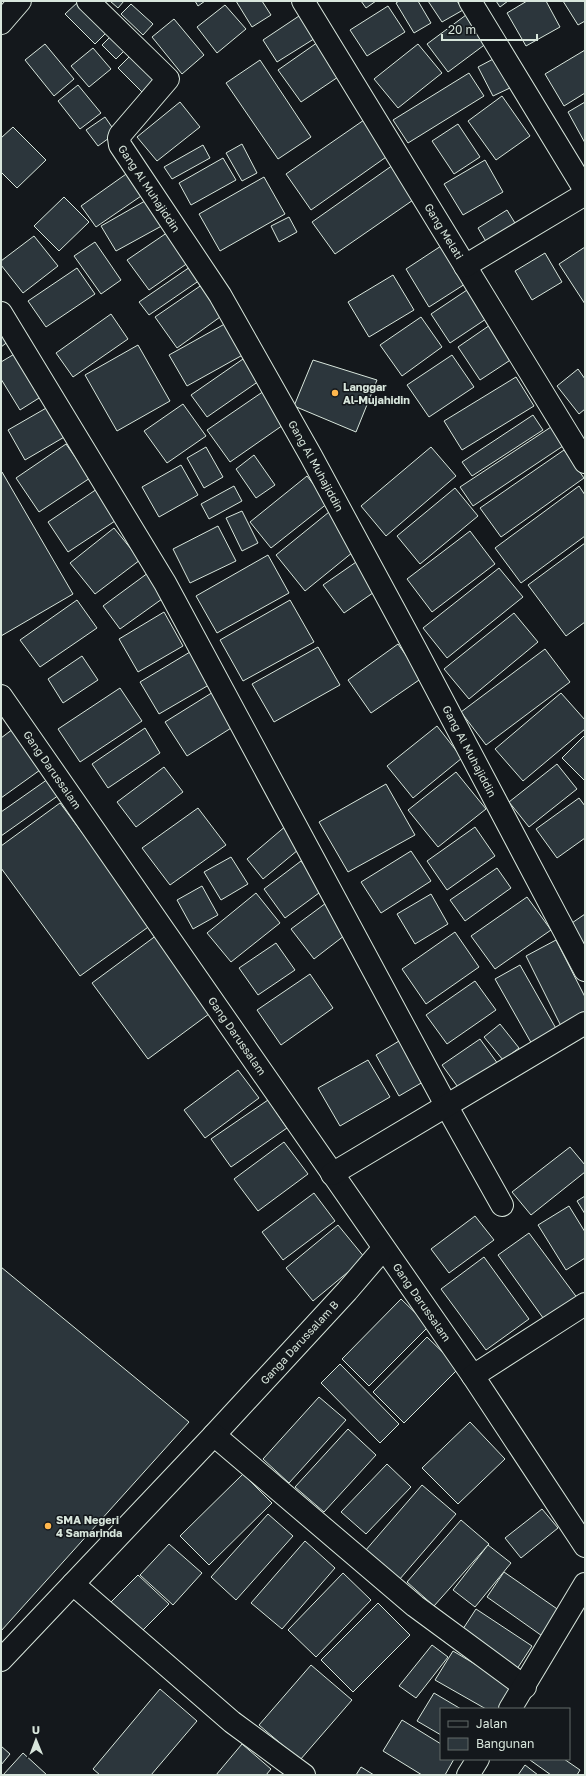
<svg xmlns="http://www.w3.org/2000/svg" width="586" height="1776" font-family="'Golos Text',sans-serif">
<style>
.building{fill:#2c363c;stroke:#d8e6dc}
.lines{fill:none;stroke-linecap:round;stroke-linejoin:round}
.minor-casing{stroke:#d8e6dc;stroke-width:24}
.secondary-casing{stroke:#d8e6dc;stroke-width:24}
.minor{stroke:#14181c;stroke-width:22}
.secondary{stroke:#14181c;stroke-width:22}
.poi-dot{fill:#ffb74d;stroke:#14181c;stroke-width:1.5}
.labels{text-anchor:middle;stroke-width:3;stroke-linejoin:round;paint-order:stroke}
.street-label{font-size:11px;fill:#d8e6dc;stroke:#14181c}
.poi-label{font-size:11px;font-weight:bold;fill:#d8e6dc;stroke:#14181c;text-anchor:start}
</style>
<rect width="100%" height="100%" fill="#14181c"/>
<!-- building -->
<g class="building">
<polygon points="79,1 109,30 95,44 65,14"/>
<polygon points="110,1 124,1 118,8"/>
<polygon points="195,1 205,1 198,6"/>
<polygon points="236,1 262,1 271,15 252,27"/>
<polygon points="361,1 376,1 366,8"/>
<polygon points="399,1 418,1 431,23 414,33 396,3"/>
<polygon points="428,1 457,1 463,10 442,22"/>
<polygon points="496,1 508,1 500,7"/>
<polygon points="527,1 546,1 560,27 526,46 507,13"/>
<polygon points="563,1 585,1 585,21 578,25"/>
<polygon points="131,4 153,24 143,35 121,14"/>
<polygon points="225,5 246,29 217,53 197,27"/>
<polygon points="388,6 405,32 367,56 350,30"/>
<polygon points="470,12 491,40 448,72 427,44"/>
<polygon points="302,14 317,37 277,62 263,40"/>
<polygon points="174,19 204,55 182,74 152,37"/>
<polygon points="115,32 129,46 116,59 102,45"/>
<polygon points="321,40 344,73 301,102 278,70"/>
<polygon points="45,44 74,79 54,96 25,60"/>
<polygon points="418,44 442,73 398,108 374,79"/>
<polygon points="93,48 111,69 89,87 71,66"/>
<polygon points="585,50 585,93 564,106 545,74"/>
<polygon points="134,52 158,76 142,92 118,68"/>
<polygon points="497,57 512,87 493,96 478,67"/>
<polygon points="260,60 311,137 278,159 226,83"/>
<polygon points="469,73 484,96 408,143 393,120"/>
<polygon points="78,85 101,113 80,129 58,101"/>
<polygon points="502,96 530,136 496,160 468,121"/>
<polygon points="180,102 200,127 157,161 137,137"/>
<polygon points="585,102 585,143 568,112"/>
<polygon points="105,117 116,133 98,146 86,130"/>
<polygon points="364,120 389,155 311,210 286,174"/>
<polygon points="458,124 480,157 454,174 432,141"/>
<polygon points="13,127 46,160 17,188 1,172 1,138"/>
<polygon points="242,144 257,173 242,181 226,153"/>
<polygon points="203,145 210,158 172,179 164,167"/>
<polygon points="223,158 236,180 191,205 179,183"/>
<polygon points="485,160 503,192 463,215 444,184"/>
<polygon points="393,165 416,198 335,254 312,222"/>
<polygon points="129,172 144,194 96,227 81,206"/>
<polygon points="264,177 285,214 220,251 199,214"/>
<polygon points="64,197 89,222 59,251 34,226"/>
<polygon points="152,197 167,223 116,251 101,226"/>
<polygon points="507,210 518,228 488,245 478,228"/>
<polygon points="289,217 297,232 279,242 271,226"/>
<polygon points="174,228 195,258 149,290 127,260"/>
<polygon points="34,236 58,266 23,293 1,265 1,261"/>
<polygon points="95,242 121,280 101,294 74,256"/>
<polygon points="441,246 465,284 429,307 406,269"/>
<polygon points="585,247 585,304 559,264"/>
<polygon points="545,253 562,282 532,300 515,271"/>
<polygon points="190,267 200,280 149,315 139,302"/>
<polygon points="77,268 95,294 46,327 28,301"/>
<polygon points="393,275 414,310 369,337 348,302"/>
<polygon points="206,282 227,312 177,348 155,317"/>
<polygon points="467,290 486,319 450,343 431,314"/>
<polygon points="111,314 128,339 73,377 56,353"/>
<polygon points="421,317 442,347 402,376 380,345"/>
<polygon points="230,321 248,352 187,386 169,355"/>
<polygon points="1,322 13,338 1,347"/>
<polygon points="493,323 515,357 480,380 458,347"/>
<polygon points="138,345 170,401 117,431 85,375"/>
<polygon points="21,350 47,393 20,410 1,379 1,362"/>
<polygon points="452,355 474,387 429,417 407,385"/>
<polygon points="243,359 259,381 207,417 191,395"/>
<polygon points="313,360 377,380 356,432 294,406"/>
<polygon points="578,369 585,379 585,409 579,414 557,386"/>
<polygon points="516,377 534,406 462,450 444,421"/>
<polygon points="264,391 286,423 230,462 207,430"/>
<polygon points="183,404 206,436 167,463 144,431"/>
<polygon points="48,407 66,436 25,460 8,430"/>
<polygon points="533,415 543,430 472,476 462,462"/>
<polygon points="551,427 563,446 473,506 460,487"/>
<polygon points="66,444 90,478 39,512 16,478"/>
<polygon points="206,447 223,477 204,488 187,458"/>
<polygon points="431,447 456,476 386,536 361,506"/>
<polygon points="564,450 584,478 501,537 480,508"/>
<polygon points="254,455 275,485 256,498 236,469"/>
<polygon points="181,465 198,495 159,517 142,487"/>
<polygon points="2,472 73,594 1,636 1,473"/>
<polygon points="307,476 328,503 271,548 250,522"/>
<polygon points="234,486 242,501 209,519 201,504"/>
<polygon points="579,486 585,495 585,536 521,583 495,548"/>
<polygon points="455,488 478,516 420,564 397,536"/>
<polygon points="97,489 118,519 68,552 48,522"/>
<polygon points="242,511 258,543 242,551 226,518"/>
<polygon points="329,512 358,548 305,591 276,555"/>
<polygon points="218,526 236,561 190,583 173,549"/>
<polygon points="114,528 140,560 95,594 70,563"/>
<polygon points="470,531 495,564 432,612 407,579"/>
<polygon points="585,543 585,622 566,636 528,585"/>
<polygon points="268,555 289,593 217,633 196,596"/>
<polygon points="359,560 380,588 344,613 323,585"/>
<polygon points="499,568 523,597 447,658 423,628"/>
<polygon points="152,570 169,594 120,629 103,606"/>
<polygon points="77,600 97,628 40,667 20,640"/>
<polygon points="290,600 314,642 243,681 220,640"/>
<polygon points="164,612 183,646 138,672 119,639"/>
<polygon points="514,613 538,642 469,699 444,669"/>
<polygon points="398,644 422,678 371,713 348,680"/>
<polygon points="318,647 340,685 274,722 252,684"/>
<polygon points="195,649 214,682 159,714 140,682"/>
<polygon points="545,649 570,682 486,745 461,712"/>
<polygon points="82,656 98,680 63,703 48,679"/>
<polygon points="120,688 142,721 80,762 58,729"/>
<polygon points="218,689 239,723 187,756 165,722"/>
<polygon points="561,693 585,720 585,729 523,781 495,749"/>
<polygon points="17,726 47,765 1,798 1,738"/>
<polygon points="437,726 462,758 413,798 387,766"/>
<polygon points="145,728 160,753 108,788 92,764"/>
<polygon points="585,735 585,781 562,758"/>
<polygon points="557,764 577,789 529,827 509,802"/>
<polygon points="164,767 183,792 136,827 117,802"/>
<polygon points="456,772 486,809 438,847 408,810"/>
<polygon points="48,779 59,795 1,836 1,812"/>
<polygon points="386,784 415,835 348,872 319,822"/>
<polygon points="579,798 585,806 585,838 557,858 536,829"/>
<polygon points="60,803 151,925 80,976 1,868 1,846"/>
<polygon points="198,808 226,845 170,885 142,848"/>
<polygon points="287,825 304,845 263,879 247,859"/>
<polygon points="475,827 495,856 447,890 427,861"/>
<polygon points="411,851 431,881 381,913 361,882"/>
<polygon points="231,857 248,884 221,900 204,872"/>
<polygon points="301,861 323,890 285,918 264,889"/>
<polygon points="497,868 511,888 465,921 450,900"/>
<polygon points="202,886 218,915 193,929 177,900"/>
<polygon points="256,893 280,923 231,962 207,933"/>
<polygon points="431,894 448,924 415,944 397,914"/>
<polygon points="527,897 551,930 495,969 471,936"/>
<polygon points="326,903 349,932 314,959 291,929"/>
<polygon points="585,914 585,947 569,925"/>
<polygon points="455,932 479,967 426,1004 402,969"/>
<polygon points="157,935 213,1011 148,1059 92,983"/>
<polygon points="556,940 585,997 585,1014 561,1026 526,956"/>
<polygon points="276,943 295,970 258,995 239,968"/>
<polygon points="520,965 558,1032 533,1046 495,979"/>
<polygon points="310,974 333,1008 281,1045 257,1010"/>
<polygon points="475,981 496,1010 447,1044 426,1015"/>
<polygon points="500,1024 519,1048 503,1060 484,1037"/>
<polygon points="480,1039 498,1064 460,1090 442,1065"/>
<polygon points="399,1041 423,1082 399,1096 376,1055"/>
<polygon points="368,1060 390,1097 340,1126 318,1088"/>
<polygon points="238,1070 259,1098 205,1138 184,1110"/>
<polygon points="268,1100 287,1128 231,1167 211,1139"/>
<polygon points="284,1142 308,1174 258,1211 234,1179"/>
<polygon points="570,1147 585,1165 585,1172 531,1215 512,1192"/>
<polygon points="314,1193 335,1221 283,1260 262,1232"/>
<polygon points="585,1196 585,1214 577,1201"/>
<polygon points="569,1206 585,1232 585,1258 566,1270 538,1225"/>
<polygon points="475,1216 494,1240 449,1273 431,1249"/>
<polygon points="338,1225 365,1258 313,1301 286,1268"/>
<polygon points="529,1233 578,1299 546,1322 498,1255"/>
<polygon points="484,1257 529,1319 486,1350 441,1289"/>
<polygon points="1,1267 189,1422 1,1631"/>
<polygon points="401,1299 429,1326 369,1386 342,1359"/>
<polygon points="427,1337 459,1368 404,1423 373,1392"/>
<polygon points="340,1364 399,1424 380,1443 321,1383"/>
<polygon points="319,1397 346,1420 289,1483 263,1459"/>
<polygon points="470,1422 505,1459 458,1504 422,1468"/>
<polygon points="348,1429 376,1455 324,1512 295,1487"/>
<polygon points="387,1464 411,1487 366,1534 341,1512"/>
<polygon points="243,1474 272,1503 209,1565 180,1536"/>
<polygon points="422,1485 456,1514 399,1580 365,1551"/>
<polygon points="542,1509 558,1528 521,1558 505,1538"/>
<polygon points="268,1514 293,1536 236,1600 211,1577"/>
<polygon points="461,1520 489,1544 434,1606 407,1582"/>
<polygon points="305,1541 335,1568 282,1629 251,1603"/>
<polygon points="169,1544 202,1573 173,1605 140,1575"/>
<polygon points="488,1545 511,1563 475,1607 453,1590"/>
<polygon points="504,1572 563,1613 545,1638 487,1597"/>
<polygon points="343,1573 371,1600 316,1657 288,1630"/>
<polygon points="138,1575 169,1604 138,1635 107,1606"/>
<polygon points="378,1603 410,1635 353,1692 321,1660"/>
<polygon points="476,1609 532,1646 515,1672 459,1635"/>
<polygon points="432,1645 448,1657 416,1698 399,1686"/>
<polygon points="453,1651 517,1689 505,1709 486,1709 435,1680"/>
<polygon points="311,1665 352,1700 300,1760 259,1725"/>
<polygon points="160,1689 197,1721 151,1775 100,1775 93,1769"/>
<polygon points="434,1693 461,1709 441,1709 441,1735 417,1721"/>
<polygon points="402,1720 441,1744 441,1759 454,1759 445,1775 422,1775 383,1751"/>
<polygon points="242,1744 271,1769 266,1775 216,1775"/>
<polygon points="1,1746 10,1754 1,1765"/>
<polygon points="23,1753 47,1775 3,1775"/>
<polygon points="531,1759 564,1759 580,1770 577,1775 551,1775 530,1760"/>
<polygon points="525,1765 538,1775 518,1775"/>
<polygon points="361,1767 374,1775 356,1775"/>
</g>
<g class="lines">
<!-- minor casing -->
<g class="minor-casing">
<g id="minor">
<path id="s1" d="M88 1 168 79 120 135 119 138 120 145 220 295 311 456 417 652 585 970"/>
<path id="s2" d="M303 1 585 462"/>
<polyline points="470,1 585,190"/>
<polyline points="465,266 582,196 585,191"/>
<polyline points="1,313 165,583 446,1105 502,1205"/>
<path id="s3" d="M1 696 473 1376"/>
<polyline points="332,1174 585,1023"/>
<polyline points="585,1304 473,1376 585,1546"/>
<path id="s4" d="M214 1435 347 1291 383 1249"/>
<polyline points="73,1584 232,1722 304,1775"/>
<polyline points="1,1660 214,1435 415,1606 525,1687"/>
<polyline points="510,1709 585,1584"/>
<polyline points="468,1775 478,1759"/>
</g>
</g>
<!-- secondary casing -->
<g class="secondary-casing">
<polyline id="secondary" points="1,23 20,1"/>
</g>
<!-- minor -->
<use href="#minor" class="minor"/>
<!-- secondary -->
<use href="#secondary" class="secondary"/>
</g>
<!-- markers -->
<g class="poi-dot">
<circle cx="335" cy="393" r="4"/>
<circle cx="48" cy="1526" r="4"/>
</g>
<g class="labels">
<!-- street labels -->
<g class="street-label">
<text dy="4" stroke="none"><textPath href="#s1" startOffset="248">Gang Al Muhajiddin</textPath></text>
<text dy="4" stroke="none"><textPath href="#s2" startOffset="270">Gang Melati</textPath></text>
<text dy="4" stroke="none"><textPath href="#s1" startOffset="572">Gang Al Muhajiddin</textPath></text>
<text dy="4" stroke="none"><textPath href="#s1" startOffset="896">Gang Al Muhajiddin</textPath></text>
<text dy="4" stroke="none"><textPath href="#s3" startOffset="90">Gang Darussalam</textPath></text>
<text dy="4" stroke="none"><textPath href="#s3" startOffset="414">Gang Darussalam</textPath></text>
<text dy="4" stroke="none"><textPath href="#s3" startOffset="738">Gang Darussalam</textPath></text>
<text dy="4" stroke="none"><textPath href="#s4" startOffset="126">Ganga Darussalam B</textPath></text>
</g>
<!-- poi labels -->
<g class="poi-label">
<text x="343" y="391">Langgar<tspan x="343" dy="13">Al-Mujahidin</tspan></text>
<text x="56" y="1524">SMA Negeri<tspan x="56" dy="13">4 Samarinda</tspan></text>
</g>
</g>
<!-- border -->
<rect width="586" height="1776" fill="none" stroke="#d8e6dc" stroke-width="4"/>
<!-- legend -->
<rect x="440" y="1708" width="130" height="52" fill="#14181c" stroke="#626a69"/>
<rect x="448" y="1721" width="20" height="6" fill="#14181c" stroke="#626a69"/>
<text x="476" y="1728" font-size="12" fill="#d8e6dc">Jalan</text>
<rect x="448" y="1738" width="20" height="12" fill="#2c363c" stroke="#626a69"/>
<text x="476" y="1748" font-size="12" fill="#d8e6dc">Bangunan</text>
<!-- north arrow -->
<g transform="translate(36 1740) rotate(359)" stroke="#14181c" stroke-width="3" paint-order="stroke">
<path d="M0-3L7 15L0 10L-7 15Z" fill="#d8e6dc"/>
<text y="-6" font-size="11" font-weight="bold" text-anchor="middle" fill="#d8e6dc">U</text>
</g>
<!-- scale -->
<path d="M442 34v6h95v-6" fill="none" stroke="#d8e6dc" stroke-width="2"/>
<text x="448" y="34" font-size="12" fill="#d8e6dc" stroke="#14181c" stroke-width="3" paint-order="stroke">20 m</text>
</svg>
